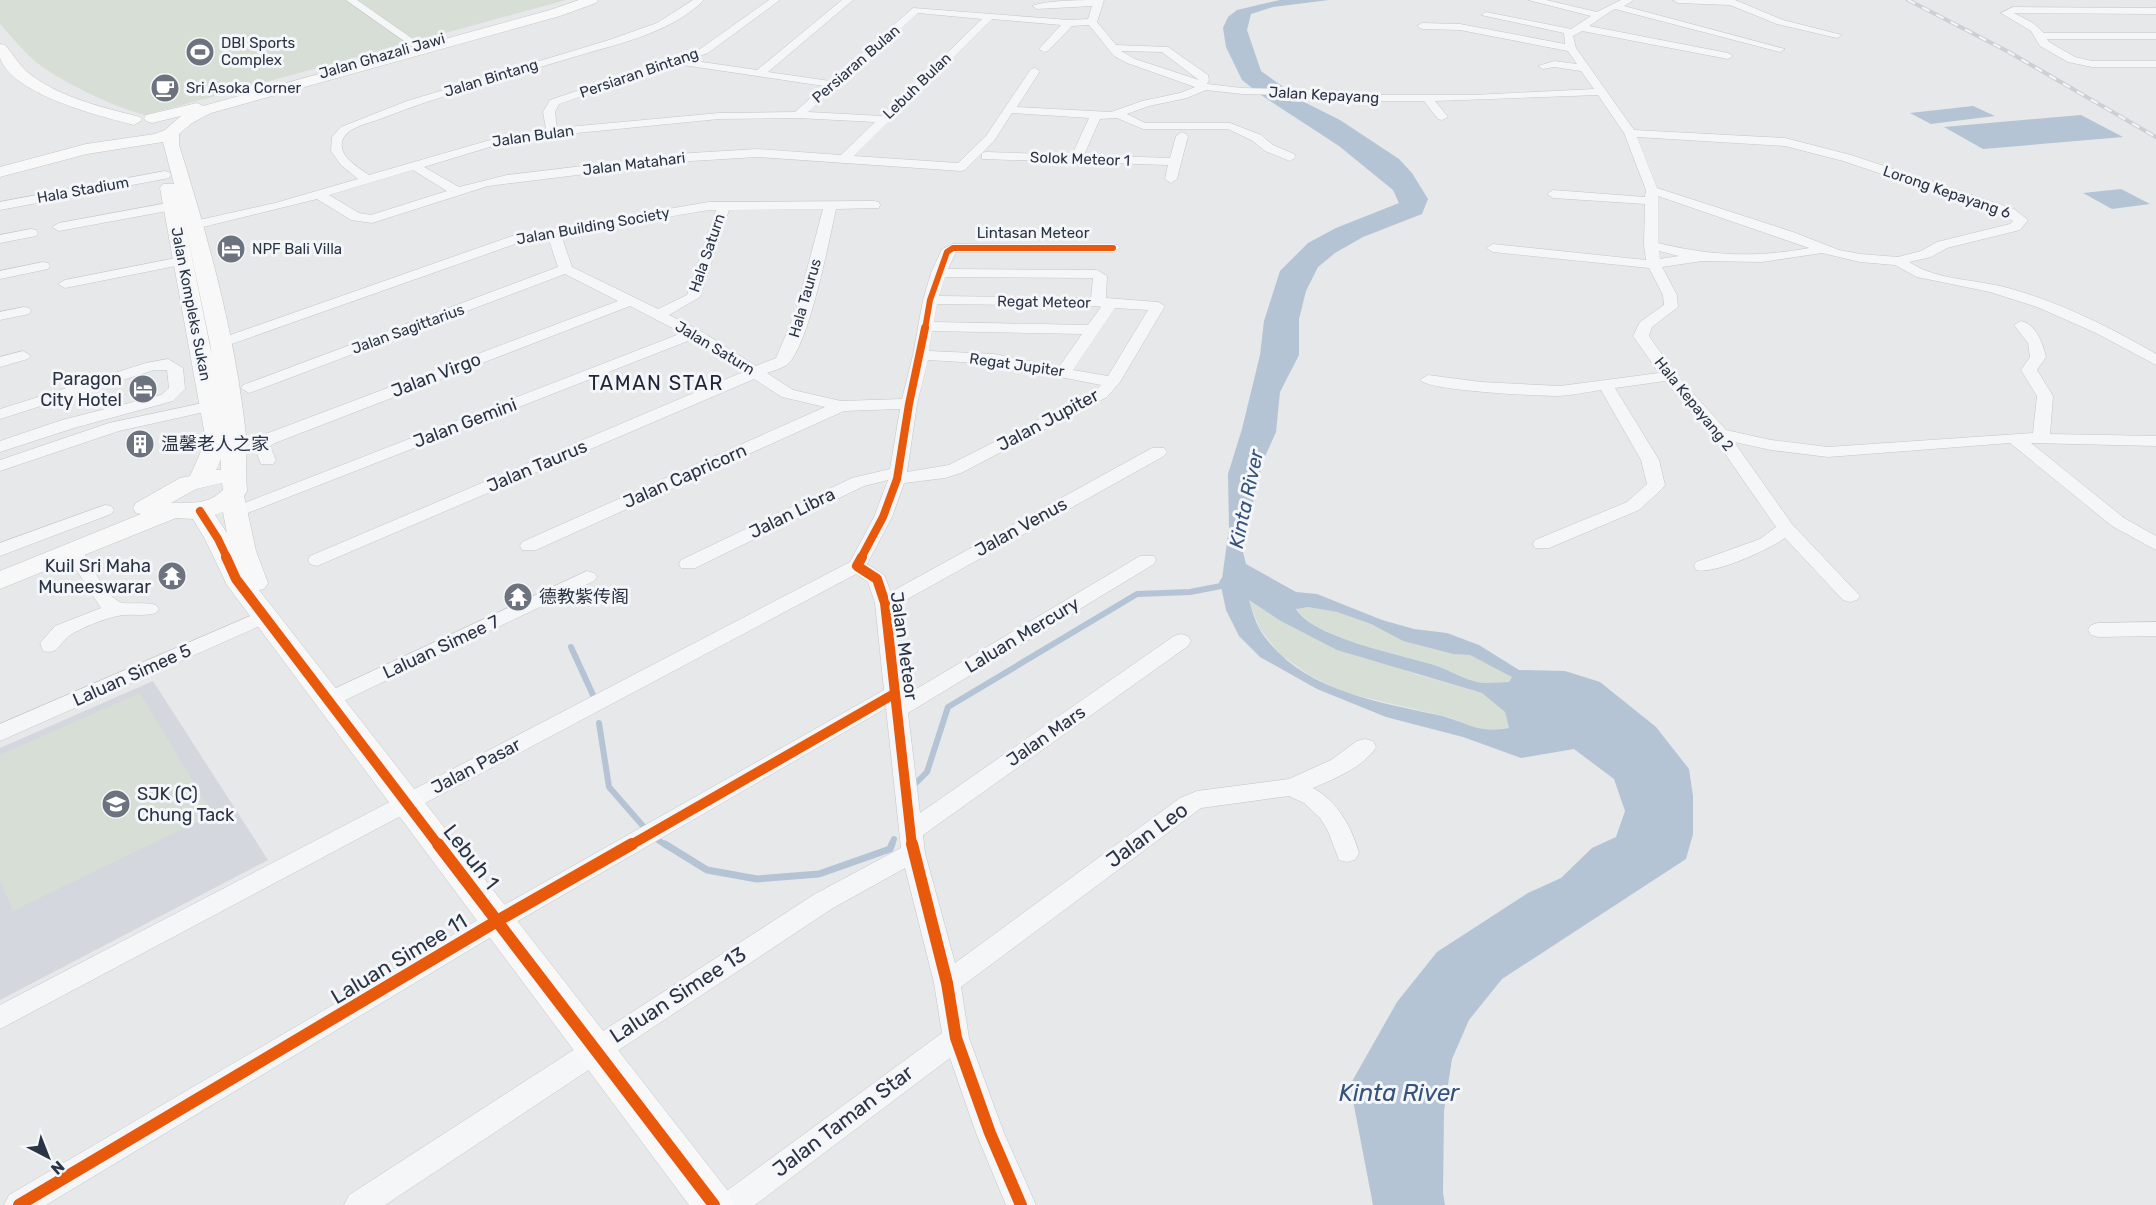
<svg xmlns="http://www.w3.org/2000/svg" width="2156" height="1205" font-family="Rubik,'Noto Sans SC',sans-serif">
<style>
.built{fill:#d4d7dd}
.green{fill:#d6ded6}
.water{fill:#b4c4d5;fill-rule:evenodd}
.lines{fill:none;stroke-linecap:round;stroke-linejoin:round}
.stream-far1{stroke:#b4c4d5;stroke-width:6}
.stream{stroke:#b4c4d5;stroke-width:7}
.street-casing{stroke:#c4c6c8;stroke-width:1}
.secondary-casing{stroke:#c4c6c8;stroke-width:1}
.street{fill:#f5f6f7;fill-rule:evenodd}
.secondary{fill:#f8f8f8;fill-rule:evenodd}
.rail-casing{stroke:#cecfd2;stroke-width:4}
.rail{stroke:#f4f6f9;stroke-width:2;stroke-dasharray:8;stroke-linecap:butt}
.cycleway-far3-casing{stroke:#f4f6f9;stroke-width:8}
.cycleway-far2-casing{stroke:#f4f6f9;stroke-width:10}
.cycleway-far1-casing{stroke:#f4f6f9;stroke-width:14}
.cycleway-casing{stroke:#f4f6f9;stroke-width:16}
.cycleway-far3{stroke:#e8590c;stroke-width:6}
.cycleway-far2{stroke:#e8590c;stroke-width:8}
.cycleway-far1{stroke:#e8590c;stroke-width:10}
.cycleway{stroke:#e8590c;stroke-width:12}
.labels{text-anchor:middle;stroke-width:6;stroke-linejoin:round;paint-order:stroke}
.far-poi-label{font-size:15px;fill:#2b3445;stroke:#f4f6f9;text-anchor:start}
.far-street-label{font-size:15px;fill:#2b3445;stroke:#f4f6f9}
.street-label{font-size:18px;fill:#2b3445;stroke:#f4f6f9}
.poi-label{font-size:18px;fill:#2b3445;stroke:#f4f6f9;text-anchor:start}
.neighbourhood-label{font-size:20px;letter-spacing:1.5px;fill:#1d2536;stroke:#f4f6f9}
.water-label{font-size:20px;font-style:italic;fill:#34527a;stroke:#f4f6f9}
.near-street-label{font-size:21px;fill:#2b3445;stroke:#f4f6f9}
.near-water-label{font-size:24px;font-style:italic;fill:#34527a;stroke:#f4f6f9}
</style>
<rect width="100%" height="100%" fill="#e6e8ea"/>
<!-- built -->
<polygon class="built" points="153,681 268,860 0,1000 0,748"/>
<!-- green -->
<g class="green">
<path d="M0 0H566L145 115C113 107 62 82 36 62 23 51 12 37 0 24Z"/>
<polygon points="1248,599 1279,620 1415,674 1482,693 1505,712 1509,728 1484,731 1448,717 1342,692 1311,676 1281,655 1260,629"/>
<path d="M1308 607 1337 612 1371 624 1403 641 1453 654 1470 655 1512 676 1510 682C1500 682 1487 684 1477 682 1463 679 1449 670 1434 665 1401 655 1314 638 1296 608Z"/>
<polygon points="140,693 213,814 13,911 0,881 0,755"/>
</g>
<!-- water -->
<g class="water">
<path d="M1280 0H1329L1273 7 1251 14 1247 30 1261 71 1304 102 1340 120 1399 159 1412 173 1428 199 1422 214 1363 237 1335 253 1318 267 1306 291 1299 319V355L1280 392 1276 432 1263 461 1242 548 1246 564 1296 592 1317 594 1382 620 1414 629 1447 633 1479 645 1519 670 1565 671 1600 682 1656 727 1689 769 1693 796V834L1686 859 1502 979 1469 1020 1452 1059 1444 1111 1443 1193 1445 1205H1373L1350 1085 1397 1002 1437 952 1528 893 1561 878 1592 848 1616 837 1625 811 1614 779 1574 749 1521 758 1463 737 1386 717 1317 689 1260 657 1239 636 1226 610 1221 586 1229 528 1228 474 1242 429 1260 355 1264 321 1280 271 1308 243 1336 228 1399 203 1393 190 1339 146 1261 95 1242 80 1226 47 1223 28 1228 17 1237 10ZM1249 600 1279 620 1337 650 1482 693 1505 712 1509 728C1476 734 1468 722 1438 715 1374 701 1299 690 1260 630 1255 621 1252 610 1249 600ZM1308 607 1337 612 1371 624 1403 641 1453 654 1470 655 1512 677 1509 682C1499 682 1487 684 1477 682 1463 679 1449 670 1434 665 1402 655 1313 638 1296 609Z"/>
<polygon points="1973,106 1995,116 1931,124 1910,113"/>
<polygon points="2081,115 2123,137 1983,149 1944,127"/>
<polygon points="2121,189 2150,204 2112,209 2083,193"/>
</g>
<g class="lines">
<!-- stream-far1 -->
<g class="stream-far1">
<polyline points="571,647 593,695"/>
<polyline points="599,723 609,787 643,826"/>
<polyline points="916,783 927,772 948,707 1137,594 1190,592 1221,586 1223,581"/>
<polyline points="658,840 667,846"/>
<polyline points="891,846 894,839"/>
</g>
<!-- stream -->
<polyline class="stream" points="665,844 707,870 757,879 819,874 890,849 892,844"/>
<!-- street casing -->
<g class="street-casing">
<g id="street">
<polygon points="346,0 357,0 423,46 414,48"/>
<path d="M693 0H704C669 35 612 45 567 59 504 78 441 95 380 119 369 123 350 127 344 137 334 154 358 167 369 175L511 134 546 129 543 112 550 100 700 49 769 0H780L708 53 688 60 757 70 842 0H853L768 72 830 81 913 8 1069 20 1088 19 1092 6 1037 9 1032 6C1046 0 1086 0 1104 0L1097 22 1116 45 1168 47 1208 75 1209 80 1207 84 1242 88 1333 90 1382 95H1473L1594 89 1581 71 1554 67 1543 69 1538 66 1554 61 1577 64 1568 51 1460 30 1422 29 1417 26 1422 23 1460 24 1565 44 1564 33 1481 15 1486 12 1571 29 1591 16 1528 0H1546L1597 12 1621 0H1634L1624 6 1785 49 1780 52 1615 9 1611 11 1589 26 1728 53 1733 56 1728 59 1582 31 1573 36 1576 48 1634 130 1785 138 1851 155 2014 209 2028 220 2020 230 1947 248 1931 257 1909 262C1938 281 1976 279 2008 288 2059 302 2110 327 2156 354V365L2096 333 2037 307 1990 292 1917 277 1895 265 1860 262 1822 253 1762 262 1702 261 1662 267 1677 295 1678 307 1652 327 1649 336 1675 373 1726 430 1771 440 1828 447 2033 433 2037 396 2021 370 2030 357 2028 343 2014 325 2021 321C2036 324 2043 344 2046 357L2037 370 2053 396 2050 434 2156 436V446L2031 443 2124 518 2156 536V550L2112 526 2010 443 1828 457 1771 450 1734 442 1792 524 1860 596 1857 600 1850 602 1843 600 1785 538C1770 549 1714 575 1696 570L1694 566 1696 562 1760 539 1776 527 1714 438 1665 381 1615 388 1659 460 1665 485 1662 489 1639 510 1549 548H1535L1533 544 1535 540 1627 502 1647 484 1641 460 1601 390C1587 392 1573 395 1559 396 1539 396 1429 391 1420 380L1428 375 1481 382 1560 386 1659 373 1633 336 1640 322 1664 305 1663 295 1649 268 1493 252 1486 248 1493 244 1646 260 1644 245 1645 204 1553 198 1547 194 1553 190 1645 197 1646 190 1624 133 1598 95 1435 101 1448 117 1442 120 1438 119 1424 101H1382L1333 96 1242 94 1206 90 1187 98 1149 106 1127 114 1145 123H1230L1261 135 1273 145 1294 154 1296 157 1290 161 1265 151 1253 141 1228 129H1143L1117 118 1100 119 1084 155 1170 158 1176 136 1182 132 1186 134 1188 136 1177 179 1171 183 1165 179 1168 165 982 159V153L986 152 1072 155 1089 118 1012 113 994 141 965 170 961 171 757 157 691 161 488 186 372 223 351 220 317 199 195 229 188 225 190 222 275 203 358 179 341 165 331 151 332 137 341 127 407 101 609 40 657 23ZM918 13 982 19 882 116 808 112ZM992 19 1061 25 1039 49 1044 52 1048 51 1072 26 1089 25 1114 56 1127 63 1195 87 1180 93 1142 101 1111 112 1017 107 1040 71 1035 68 1031 69 986 136 958 163 854 156ZM1121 51 1162 52 1199 80 1135 59ZM676 64 824 86 795 112 719 113 557 128 555 112 559 104ZM798 118 875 122 841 155 757 149 691 153 507 175 459 187 424 167 516 139 719 119ZM1637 137 1785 146 1843 161 2004 215 2013 221 2010 224 1937 242 1921 251 1898 257 1860 254 1839 250 1793 232 1657 188ZM413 170 447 191 371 215 359 213 329 195ZM1658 196 1809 248C1755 258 1711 256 1658 243ZM1659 251 1679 256 1660 259Z"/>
<polygon points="1673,0 1735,0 1783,20 1842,35 1837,38 1777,24 1730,5 1678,3"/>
<polygon points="2013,7 2156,8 2156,14 2014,13 2033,23 2044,33 2156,33 2156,39 2047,39 2049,42 2075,57 2092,61 2156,61 2156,67 2092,67 2068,62 2040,46 2031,31 2001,13"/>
<polygon points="165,171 169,172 171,175 169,178 0,210 0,202"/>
<path d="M874 201 879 202 880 205 879 208 836 209C829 241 809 344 788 364 783 368 773 371 767 373L793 390 841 401 902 399 913 355 923 300 931 273 942 249 953 244 1118 245 1120 248 1113 252H956L948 269 1097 270 1107 276 1106 298 1158 302 1165 306 1120 382 1107 397 961 473 945 478 904 483 892 517 867 564 884 575 891 592 1152 448H1164L1167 452 1164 456 895 606 906 695 1140 556H1154L1156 560 1154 564 908 713 920 813 1174 636 1181 634 1188 636 1191 641 1188 646 923 835 925 853 955 963 1180 798 1197 791 1289 779 1331 760 1357 741 1365 739 1373 741 1376 747C1364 767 1334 779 1313 788 1338 802 1351 826 1359 853L1355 860 1347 862 1339 860 1328 831 1320 818 1304 803 1289 796 1201 808 961 987 969 1038 1004 1133 1036 1205H1006L976 1133 950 1058 755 1205H716L721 1195 942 1033 934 983 905 868 833 908 385 1205H344L349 1195 815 894 901 848 886 708 506 928 46 1205H4L9 1195 488 914 884 690 875 603 868 582 856 574 0 1029V1005L850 562 874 517 888 480 864 486 695 568H681L679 564 681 560 852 478 890 469 900 409 844 411 536 550H522L520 546 522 542 825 407 782 397 754 379 317 566 310 564 308 560 310 556 743 372 693 339 235 518 229 517 226 513 229 509 682 333 630 306 275 443 270 446 276 460 273 464H261L253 444 263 435 618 301 565 274 255 391 249 393 241 388 243 385 558 267 548 237 518 243 226 346H216L213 343 216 340 515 235 709 202ZM823 209 796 311 776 358 756 366 699 330 669 315 700 297 729 210ZM709 210H716L687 295 658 309 572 267 561 235ZM945 277 1093 278 1091 298 939 296ZM937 304 1098 306 1101 307 1088 325 934 322ZM1115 308 1148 310 1108 376 1073 370ZM932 331 1082 334 1059 367 994 354 929 351ZM928 360 994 364 1101 385 1095 391 949 465 907 472 917 404Z"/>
<polygon points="173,202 179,206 178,209 59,231 52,227 59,223"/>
<polygon points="31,229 36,230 38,233 36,236 0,243 0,235"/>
<polygon points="181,257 186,258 188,261 186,264 65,288 58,284 65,280"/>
<polygon points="43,262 48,263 50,266 48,269 0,279 0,271"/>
<polygon points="24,307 29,308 31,311 29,314 0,320 0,312"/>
<polygon points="23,351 31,356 28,359 0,367 0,357"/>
<polygon points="168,359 183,368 185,389 173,401 74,428 0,452 0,441 62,420 161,395 169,388 167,370 154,370 0,419 0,409 146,363"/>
<polygon points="212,401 218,403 220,406 218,409 119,431 0,471 0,460 109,423"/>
<polygon points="105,505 111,506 114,510 111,514 0,556 0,543"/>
<path d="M74 546 81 548C89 561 108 601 123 603 134 604 145 602 156 605L159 609 156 613C143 617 130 613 118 616 106 618 78 629 69 636 58 644 59 655 43 651L40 643 55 626 101 608 65 552 67 548Z"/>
<polygon points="587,571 594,573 597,577 594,581 335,705 328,707 321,705 317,700 321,695"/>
<polygon points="264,610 271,611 274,616 271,621 0,741 0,724"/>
<polygon points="2156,622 2156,636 2098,637 2091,635 2088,630 2091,625 2098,623"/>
</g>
</g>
<!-- secondary casing -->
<g class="secondary-casing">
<g id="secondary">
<path d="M579 0H598L596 3 560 16 211 113 192 123 179 134V145C208 237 234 331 245 427 248 448 245 470 247 491L244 496 256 551 268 583 264 589 259 590 728 1191 734 1205H689L227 585 205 539 193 519 176 518 0 589V571L141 514 136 513 133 508 136 503 180 478 190 476 202 449 204 430 160 188 163 184H174L163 142 87 154 0 177V167L86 144 155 134 165 130 181 116 152 123 146 121 144 118 146 115 197 103 203 106 550 10ZM184 219 210 343 212 356ZM221 459V470H216ZM222 483 223 490C206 506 192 502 171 503L196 489ZM223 512 227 533 215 515Z"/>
<path d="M0 44 5 45C12 53 18 63 26 71 57 97 101 107 140 117L142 120 134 125C100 116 13 95 0 58 0 54 0 48 0 44Z"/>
</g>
</g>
<!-- street -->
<use href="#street" class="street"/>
<!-- secondary -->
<use href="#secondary" class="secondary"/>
<!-- rail casing -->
<g class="rail-casing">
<polyline id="rail" points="1908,0 2007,51 2156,137"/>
</g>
<!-- rail -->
<use href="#rail" class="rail"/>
<!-- cycleway-far3 casing -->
<g class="cycleway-far3-casing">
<polyline id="cycleway-far3" points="925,329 930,300 947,252 953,248 1113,248"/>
</g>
<!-- cycleway-far2 casing -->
<g class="cycleway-far2-casing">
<g id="cycleway-far2">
<polyline points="200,511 218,539 227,558"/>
<polyline points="861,558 883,517 897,479 909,404 925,328"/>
</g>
</g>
<!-- cycleway-far1 casing -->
<g class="cycleway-far1-casing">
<g id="cycleway-far1">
<polyline points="226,557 236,579 439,846"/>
<polyline points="862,557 857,566 877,579 885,603 912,846"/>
<polyline points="629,846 894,694"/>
</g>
</g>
<!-- cycleway casing -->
<g class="cycleway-casing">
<g id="cycleway">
<polyline points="438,844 714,1205"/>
<polyline points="912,844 947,983 956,1038 990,1133 1021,1205"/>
<polyline points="19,1205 497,921 632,844"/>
</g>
</g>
<!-- cycleway-far3 -->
<use href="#cycleway-far3" class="cycleway-far3"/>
<!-- cycleway-far2 -->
<use href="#cycleway-far2" class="cycleway-far2"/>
<!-- cycleway-far1 -->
<use href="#cycleway-far1" class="cycleway-far1"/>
<!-- cycleway -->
<use href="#cycleway" class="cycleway"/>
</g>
<!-- icons -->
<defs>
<g id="stadium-disc" transform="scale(1.5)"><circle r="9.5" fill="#6c737f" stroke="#f4f6f9"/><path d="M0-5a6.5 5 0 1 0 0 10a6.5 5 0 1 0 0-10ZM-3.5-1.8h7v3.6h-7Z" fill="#fff"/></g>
<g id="cafe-disc" transform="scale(1.5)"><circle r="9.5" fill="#6c737f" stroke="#f4f6f9"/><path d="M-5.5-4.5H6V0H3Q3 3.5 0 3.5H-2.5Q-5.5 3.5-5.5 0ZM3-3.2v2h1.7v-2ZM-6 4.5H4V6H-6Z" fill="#fff"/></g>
<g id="hotel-disc" transform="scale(1.5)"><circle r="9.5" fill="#6c737f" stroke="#f4f6f9"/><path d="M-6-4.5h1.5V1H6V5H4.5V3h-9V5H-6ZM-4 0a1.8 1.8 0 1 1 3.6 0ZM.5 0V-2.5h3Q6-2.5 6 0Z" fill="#fff"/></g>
<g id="building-disc" transform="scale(1.5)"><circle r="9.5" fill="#6c737f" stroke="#f4f6f9"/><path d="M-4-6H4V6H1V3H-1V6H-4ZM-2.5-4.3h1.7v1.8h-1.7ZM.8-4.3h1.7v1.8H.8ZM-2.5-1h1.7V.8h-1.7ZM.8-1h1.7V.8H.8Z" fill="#fff"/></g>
<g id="temple-disc" transform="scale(1.5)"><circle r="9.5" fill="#6c737f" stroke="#f4f6f9"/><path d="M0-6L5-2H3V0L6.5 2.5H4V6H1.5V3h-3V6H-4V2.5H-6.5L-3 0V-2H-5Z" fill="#fff"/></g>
<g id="school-disc" transform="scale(1.5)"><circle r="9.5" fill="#6c737f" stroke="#f4f6f9"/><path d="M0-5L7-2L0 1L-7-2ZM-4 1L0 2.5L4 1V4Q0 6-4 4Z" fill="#fff"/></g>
</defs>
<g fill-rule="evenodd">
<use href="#stadium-disc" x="200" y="52"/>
<use href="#cafe-disc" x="165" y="88"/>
<use href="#hotel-disc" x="231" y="249"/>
<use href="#hotel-disc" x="143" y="389"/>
<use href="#building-disc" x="140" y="444"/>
<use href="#temple-disc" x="172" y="576"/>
<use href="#temple-disc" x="518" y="597"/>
<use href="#school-disc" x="116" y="804"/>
</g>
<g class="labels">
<!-- far-poi labels -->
<g class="far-poi-label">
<text x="221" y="48">DBI Sports<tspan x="221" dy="17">Complex</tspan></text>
<text x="186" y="93">Sri Asoka Corner</text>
<text x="252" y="254">NPF Bali Villa</text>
</g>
<!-- far-street labels -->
<g class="far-street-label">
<text transform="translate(382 56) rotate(-16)" y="5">Jalan Ghazali Jawi</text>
<text transform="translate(856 64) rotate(-41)" y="5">Persiaran Bulan</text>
<text transform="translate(639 73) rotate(-19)" y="5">Persiaran Bintang</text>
<text transform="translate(491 78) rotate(-17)" y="5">Jalan Bintang</text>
<text transform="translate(917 86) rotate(-44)" y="5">Lebuh Bulan</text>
<text transform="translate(1324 95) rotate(3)" y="5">Jalan Kepayang</text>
<text transform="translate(533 136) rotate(-8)" y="5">Jalan Bulan</text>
<text transform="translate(1080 159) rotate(2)" y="5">Solok Meteor 1</text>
<text transform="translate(634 164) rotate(-7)" y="5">Jalan Matahari</text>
<text transform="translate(83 190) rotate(-10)" y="5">Hala Stadium</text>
<text transform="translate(1947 192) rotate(19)" y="5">Lorong Kepayang 6</text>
<text transform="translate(593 226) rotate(-10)" y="5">Jalan Building Society</text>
<text x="1033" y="238">Lintasan Meteor</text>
<text transform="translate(707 253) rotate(-71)" y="5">Hala Saturn</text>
<text transform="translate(805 298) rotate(-74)" y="5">Hala Taurus</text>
<text transform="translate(1044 302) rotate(1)" y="5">Regat Meteor</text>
<text transform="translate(191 304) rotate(79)" y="5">Jalan Kompleks Sukan</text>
<text transform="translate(408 329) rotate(-20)" y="5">Jalan Sagittarius</text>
<text transform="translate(715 348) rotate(31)" y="5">Jalan Saturn</text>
<text transform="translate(1017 365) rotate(8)" y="5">Regat Jupiter</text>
<text transform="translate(1694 404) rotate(51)" y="5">Hala Kepayang 2</text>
</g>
<!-- street labels -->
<g class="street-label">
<text transform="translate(436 375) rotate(-21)" y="6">Jalan Virgo</text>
<text transform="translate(1048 420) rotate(-28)" y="6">Jalan Jupiter</text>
<text transform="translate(465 423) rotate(-21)" y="6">Jalan Gemini</text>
<text transform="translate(537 466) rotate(-23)" y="6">Jalan Taurus</text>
<text transform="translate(685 476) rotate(-24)" y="6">Jalan Capricorn</text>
<text transform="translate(792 513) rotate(-26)" y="6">Jalan Libra</text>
<text transform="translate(1021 527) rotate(-29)" y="6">Jalan Venus</text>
<text transform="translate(1022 635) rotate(-31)" y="6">Laluan Mercury</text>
<text transform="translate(904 646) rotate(82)" y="6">Jalan Meteor</text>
<text transform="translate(441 647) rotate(-25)" y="6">Laluan Simee 7</text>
<text transform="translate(132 675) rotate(-24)" y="6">Laluan Simee 5</text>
<text transform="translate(1046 736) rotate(-35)" y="6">Jalan Mars</text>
<text transform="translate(476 766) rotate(-28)" y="6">Jalan Pasar</text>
</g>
<!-- poi labels -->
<g class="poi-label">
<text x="122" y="385" text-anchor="end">Paragon<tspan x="122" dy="21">City Hotel</tspan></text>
<text x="161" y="450">温馨老人之家</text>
<text x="151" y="572" text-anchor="end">Kuil Sri Maha<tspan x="151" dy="21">Muneeswarar</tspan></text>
<text x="539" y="603">德教紫传阁</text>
<text x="137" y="800">SJK (C)<tspan x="137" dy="21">Chung Tack</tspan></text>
</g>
<!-- neighbourhood labels -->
<g class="neighbourhood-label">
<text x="656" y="390">TAMAN STAR</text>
</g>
<!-- water labels -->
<g class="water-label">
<text transform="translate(1246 499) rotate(-78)" y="7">Kinta River</text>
</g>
<!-- near-street labels -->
<g class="near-street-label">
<text transform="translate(1147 835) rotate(-36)" y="7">Jalan Leo</text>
<text transform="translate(471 857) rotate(52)" y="7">Lebuh 1</text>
<text transform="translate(399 959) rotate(-31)" y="7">Laluan Simee 11</text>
<text transform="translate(678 995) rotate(-33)" y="7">Laluan Simee 13</text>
<text transform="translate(843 1121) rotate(-37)" y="7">Jalan Taman Star</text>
</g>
<!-- near-water labels -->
<g class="near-water-label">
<text x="1399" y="1101">Kinta River</text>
</g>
</g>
<!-- north arrow -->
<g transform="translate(48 1157) rotate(138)" stroke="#f4f6f9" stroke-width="4.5" paint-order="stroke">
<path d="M0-4.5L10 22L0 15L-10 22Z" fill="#2b3445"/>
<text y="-9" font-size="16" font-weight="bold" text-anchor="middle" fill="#2b3445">N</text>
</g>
</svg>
